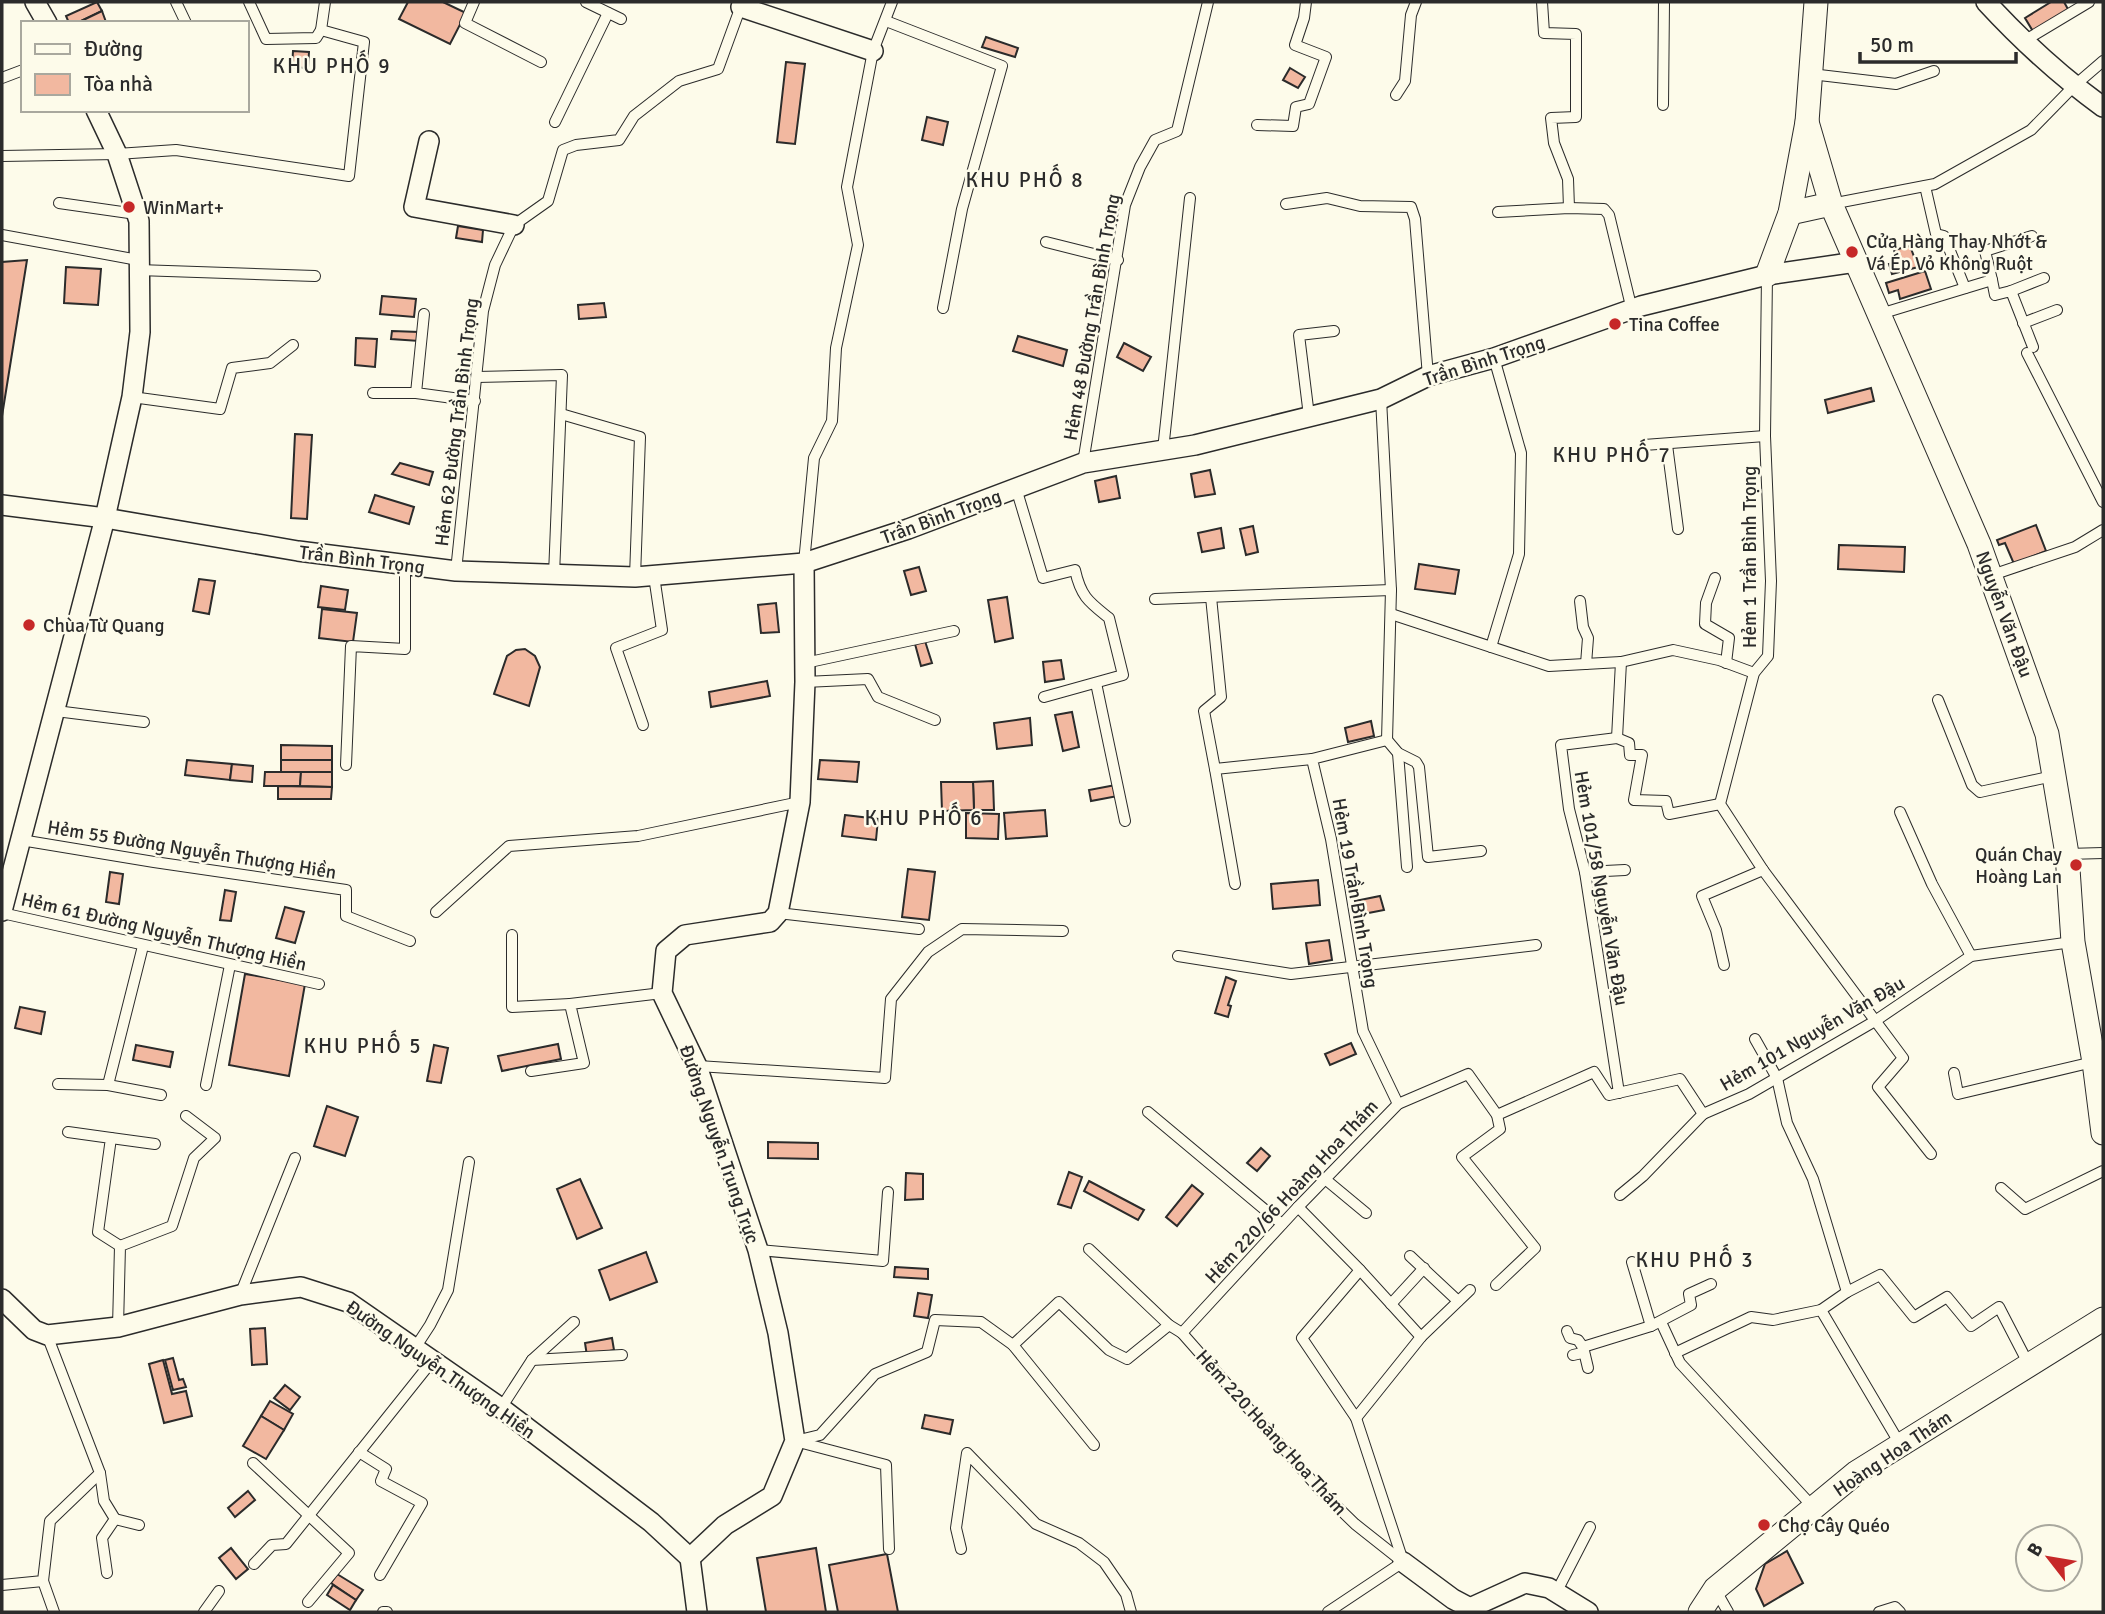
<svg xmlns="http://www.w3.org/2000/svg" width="2105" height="1614" font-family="Signika,sans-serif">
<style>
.building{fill:#f2b8a0;stroke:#2b2b2b;stroke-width:2}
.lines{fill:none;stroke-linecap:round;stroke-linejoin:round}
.service-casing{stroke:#2b2b2b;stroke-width:12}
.minor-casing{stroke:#2b2b2b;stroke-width:22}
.tertiary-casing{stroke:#2b2b2b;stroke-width:25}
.service{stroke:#fdfbea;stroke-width:10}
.minor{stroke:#fdfbea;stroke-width:19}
.tertiary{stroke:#fdfbea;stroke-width:23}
.poi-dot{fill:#c62828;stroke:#fdfbea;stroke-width:2.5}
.labels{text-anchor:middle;stroke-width:5;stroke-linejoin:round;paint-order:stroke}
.poi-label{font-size:19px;fill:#2b2b2b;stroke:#fdfbea;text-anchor:start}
.street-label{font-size:19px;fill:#2b2b2b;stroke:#fdfbea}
.neighbourhood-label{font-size:21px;letter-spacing:2px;fill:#2b2b2b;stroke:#fdfbea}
</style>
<rect width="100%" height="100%" fill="#fdfbea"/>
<!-- building -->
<g class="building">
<polygon points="97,2 102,11 77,23 69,23 66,16"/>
<polygon points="408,2 443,2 466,13 450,44 399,19"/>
<polygon points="2051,2 2064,2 2069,11 2034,33 2025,18"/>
<polygon points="102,11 106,22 77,23"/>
<polygon points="986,37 1018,48 1015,57 982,47"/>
<polygon points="293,51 309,52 308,68 292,67"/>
<polygon points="786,62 805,64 795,144 777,142"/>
<polygon points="1290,68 1305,77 1298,88 1283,80"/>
<polygon points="927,117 948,122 943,145 922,140"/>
<polygon points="458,226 483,230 482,242 456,238"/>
<polygon points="1910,246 1918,267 1892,274 1889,264 1897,262 1894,250"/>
<polygon points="27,260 2,416 2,262"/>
<polygon points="66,267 101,269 98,305 64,303"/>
<polygon points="1925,271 1931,289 1900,299 1898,290 1889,293 1886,283"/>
<polygon points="382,296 416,299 414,317 380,314"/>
<polygon points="604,303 606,317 579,319 578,305"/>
<polygon points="392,331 419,332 419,341 391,339"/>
<polygon points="1018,336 1067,350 1063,366 1013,351"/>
<polygon points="356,338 377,339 375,367 355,365"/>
<polygon points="1124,343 1151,357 1143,371 1117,357"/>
<polygon points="1871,388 1874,401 1828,413 1825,400"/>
<polygon points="295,434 312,435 307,519 291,518"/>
<polygon points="400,463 433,472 429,485 392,474"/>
<polygon points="1210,470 1215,494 1195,497 1191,474"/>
<polygon points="1116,476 1120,498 1099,502 1095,481"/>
<polygon points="375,495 414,507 409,524 369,512"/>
<polygon points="2036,525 2046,551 2014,564 2005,543 1999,545 1997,540"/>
<polygon points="1253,526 1258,552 1246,555 1240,529"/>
<polygon points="1221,528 1224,548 1202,552 1198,533"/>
<polygon points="1839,545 1905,547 1904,572 1838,569"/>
<polygon points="1419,564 1459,570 1455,594 1415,589"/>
<polygon points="919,567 926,591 911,595 904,571"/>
<polygon points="199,579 215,581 209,614 193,611"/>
<polygon points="321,586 348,590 345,610 318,607"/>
<polygon points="1007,597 1013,638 995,642 988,600"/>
<polygon points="776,603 779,632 761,633 758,605"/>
<polygon points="322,609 357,613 353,642 319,638"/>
<polygon points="925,641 932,663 921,666 915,644"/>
<polygon points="525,649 535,656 540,667 529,706 494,694 507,656 516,650"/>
<polygon points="1061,660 1064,679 1045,682 1043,662"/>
<polygon points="767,681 770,696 711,707 709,692"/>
<polygon points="1072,712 1079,747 1063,751 1055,715"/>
<polygon points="1030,718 1032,745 997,749 994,723"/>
<polygon points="1371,721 1374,736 1348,742 1345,728"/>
<polygon points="281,745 332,746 332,760 281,760"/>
<polygon points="187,760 232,764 230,780 185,775"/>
<rect x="281" y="760" width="51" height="12"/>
<polygon points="820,760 859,762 857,782 818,779"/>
<polygon points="232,764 253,766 252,782 230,780"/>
<polygon points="265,772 301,772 300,786 264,786"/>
<polygon points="301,772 332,772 332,787 300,786"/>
<polygon points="993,781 994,810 974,810 973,782"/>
<polygon points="941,782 973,782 974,810 942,811"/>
<polygon points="1121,784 1123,795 1091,801 1089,790"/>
<polygon points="278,786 332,787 331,799 278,799"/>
<polygon points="1045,810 1047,836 1006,839 1004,813"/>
<polygon points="966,813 999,814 998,839 966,838"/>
<polygon points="845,815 878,819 876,840 842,836"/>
<polygon points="908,869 935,872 929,920 902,917"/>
<polygon points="110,872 123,874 119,904 106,902"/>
<polygon points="1318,880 1320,905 1273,909 1271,884"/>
<polygon points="225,890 236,892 231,921 220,920"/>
<polygon points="1380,896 1384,910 1358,915 1355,901"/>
<polygon points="285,907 304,912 295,943 276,938"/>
<polygon points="1329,940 1332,960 1309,964 1306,943"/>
<polygon points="245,974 305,984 289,1076 229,1065"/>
<polygon points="1226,977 1236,981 1228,1005 1231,1006 1228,1017 1215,1013"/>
<polygon points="20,1007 45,1012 41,1034 15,1028"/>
<polygon points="1351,1043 1356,1054 1330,1065 1325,1054"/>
<polygon points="558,1044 561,1059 502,1071 498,1056"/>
<polygon points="136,1045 173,1052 170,1067 133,1060"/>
<polygon points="434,1045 448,1048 441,1083 427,1081"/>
<polygon points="327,1106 358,1117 345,1156 314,1146"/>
<polygon points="768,1142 818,1143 818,1159 768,1158"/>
<polygon points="1261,1148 1270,1156 1257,1171 1247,1163"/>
<polygon points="1069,1172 1082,1177 1071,1208 1058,1204"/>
<polygon points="906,1173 923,1174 923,1199 905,1200"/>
<polygon points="580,1179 602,1228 577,1239 557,1189"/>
<polygon points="1089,1181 1144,1210 1138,1220 1084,1191"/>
<polygon points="1192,1185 1203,1194 1177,1226 1166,1217"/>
<polygon points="646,1252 657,1282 610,1300 599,1270"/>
<polygon points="895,1267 928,1269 928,1279 894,1277"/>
<polygon points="918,1293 932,1295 928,1318 914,1316"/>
<polygon points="265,1328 267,1364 252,1365 250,1329"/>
<polygon points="612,1338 614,1350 587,1356 585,1343"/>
<polygon points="173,1358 179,1380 183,1379 186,1387 173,1390 165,1360"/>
<polygon points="163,1360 172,1394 186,1391 192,1416 164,1423 149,1364"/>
<polygon points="285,1385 300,1397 290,1410 274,1398"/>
<polygon points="270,1401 293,1414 284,1430 261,1416"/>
<polygon points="925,1415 953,1420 950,1434 922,1428"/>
<polygon points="261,1416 284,1430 266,1459 243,1446"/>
<polygon points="248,1491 255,1500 235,1517 228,1508"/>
<polygon points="231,1548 248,1569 236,1579 219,1558"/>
<polygon points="816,1548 826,1612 766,1612 757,1558"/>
<polygon points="1787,1551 1803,1583 1764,1606 1756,1589 1765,1564"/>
<polygon points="887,1554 898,1612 838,1612 829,1565"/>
<polygon points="337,1574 363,1590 356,1600 331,1583"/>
<polygon points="333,1585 356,1600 350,1610 327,1595"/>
</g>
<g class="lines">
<!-- service casing -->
<g class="service-casing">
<g id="service">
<polyline points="176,2 186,23"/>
<polyline points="249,2 266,39 316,38 321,30"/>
<polyline points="474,2 465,23 541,62"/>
<polyline points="586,2 621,19"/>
<polyline points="1542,2 1544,33 1576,34 1576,117 1551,118 1554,143 1568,179 1569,208"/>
<polyline points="886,21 1002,66 962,209 943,308"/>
<polyline points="2024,41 2089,2"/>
<polyline points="1811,74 1896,84 1934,71"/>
<polyline points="2,78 23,70"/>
<polyline points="1396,95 1405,81 1411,15 1416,2"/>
<polyline points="1663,105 1664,2"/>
<polyline points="555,122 608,13"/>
<polyline points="1257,125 1293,126 1296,107 1309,104 1326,57 1295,45 1304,18 1306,2"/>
<polyline points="2,156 117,154 176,150 349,176 364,42 321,30 325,2"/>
<polyline points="1925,186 1936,234 1944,236 1965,288"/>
<polyline points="59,203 136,214"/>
<polyline points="1286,204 1327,198 1360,206 1411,207 1415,219 1428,376"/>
<polyline points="1831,204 1935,184 2031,130 2074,86 2103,61"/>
<polyline points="1498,212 1569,208 1604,209 1609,215 1632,310"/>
<polyline points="2,235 138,260"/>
<polyline points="1046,242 1118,260"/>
<polyline points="138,270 315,276"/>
<polyline points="1767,275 1765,436 1771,581 1768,656 1754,673 1720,804 1763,870 1903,1058 1878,1087 1931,1154"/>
<polyline points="1992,280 1995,295 2011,291 2033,347"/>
<polyline points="2011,291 2044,278"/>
<polyline points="424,314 416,393 475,401"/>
<polyline points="1880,314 1992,280 1985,251 2032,236"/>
<polyline points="2023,323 2057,310"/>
<polyline points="2027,353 2103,502"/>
<polyline points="477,377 562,375 554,575"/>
<polyline points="373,393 416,393"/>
<polyline points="132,397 220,409 232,368 270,363 293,345"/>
<polyline points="1381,399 1391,590 1387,740 1312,759 1331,839 1363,1031 1398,1104"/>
<polyline points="561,414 640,437 635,577"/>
<polyline points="1309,416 1299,335 1334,331"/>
<polyline points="1644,445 1765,436"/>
<polyline points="1667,445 1678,529"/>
<polyline points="1163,450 1190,198"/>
<polyline points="1083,463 1125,205 1140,167 1155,140 1177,131 1208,2"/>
<path d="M1016 488 1043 578 1075 570C1081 597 1089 602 1109 618L1123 675 1044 697"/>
<polyline points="804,563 814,458 832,421 836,348 858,245 847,187 873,51 892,2"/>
<polyline points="456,571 483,311 495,265 514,225 548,201 563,150 576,145 619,140 634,116 679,81 718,69 741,6"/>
<polyline points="1992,575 2075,547 2103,530"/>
<polyline points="1715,578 1706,603 1705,624 1729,638 1726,663"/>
<polyline points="1211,597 1221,697 1204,711 1215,769"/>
<polyline points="1155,599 1391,590"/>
<polyline points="1580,601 1583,627 1588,638 1586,664"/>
<polyline points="1391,614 1549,666 1621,662 1673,650 1719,660 1754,673"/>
<polyline points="1491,647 1519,554 1521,453 1494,358"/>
<polyline points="805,663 954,631"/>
<polyline points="805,682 868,679 878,697 935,720"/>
<polyline points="1096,683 1125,821"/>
<polyline points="1938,700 1972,785 1980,792 2053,776"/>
<polyline points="56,711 144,722"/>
<polyline points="643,725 616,648 662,630 654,576"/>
<polyline points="1617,738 1561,745 1569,809 1585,872 1619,1093"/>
<polyline points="1617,738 1629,743 1630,755 1642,755 1634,800 1666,801 1669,814 1720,804"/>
<polyline points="1617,738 1621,662"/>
<polyline points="1387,740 1398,753 1416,762 1419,767 1428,857 1481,851"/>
<polyline points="1398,753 1407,867"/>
<polyline points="346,765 351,646 405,649 405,564"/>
<polyline points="1900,812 1932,884 1971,956"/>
<polyline points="21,840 154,862 346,890 346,916 410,941"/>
<polyline points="2067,854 2103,853"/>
<polyline points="1585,872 1625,870"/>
<polyline points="1235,884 1215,769 1312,759"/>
<polyline points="436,912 509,846 638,836 800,802"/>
<polyline points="2,913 319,984"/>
<polyline points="778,913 919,929"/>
<polyline points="512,935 512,1007 570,1004"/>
<polyline points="143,946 108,1085 161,1095"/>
<polyline points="1178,956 1291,974 1536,945"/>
<polyline points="1724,965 1716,930 1702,896 1763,870"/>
<polyline points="1755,1039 1777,1078 1787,1123 1813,1179 1847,1292 1880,1275 1914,1317 1947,1297 1971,1326 1999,1307 2029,1365"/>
<polyline points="698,1066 885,1078 891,999 928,952 962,929 1063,931"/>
<polyline points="531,1071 584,1063 570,1004 662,993"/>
<polyline points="1954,1073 1958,1094 2093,1062"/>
<polyline points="58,1084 108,1085"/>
<polyline points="206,1085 230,965"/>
<polyline points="1148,1112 1282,1224"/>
<polyline points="1497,1115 1594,1072 1609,1095 1680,1079 1703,1114 1749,1094 1875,1021 1971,956 2072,942"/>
<polyline points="68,1132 111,1138 98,1232 120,1246"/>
<polyline points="111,1138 155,1144"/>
<polyline points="1325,1179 1366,1213"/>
<polyline points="2001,1188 2025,1209 2103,1171"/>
<polyline points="1620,1195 1643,1176 1703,1114"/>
<polyline points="1298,1207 1360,1270 1421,1337"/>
<polyline points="1089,1249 1169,1325"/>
<polyline points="758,1250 883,1261 888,1192"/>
<polyline points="1410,1256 1458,1301"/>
<polyline points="1632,1262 1651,1326 1691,1305 1689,1294 1711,1284"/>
<polyline points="1360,1270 1302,1338 1356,1418 1403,1561"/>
<polyline points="1847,1292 1821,1310 1900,1444"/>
<polyline points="240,1295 295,1158"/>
<polyline points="1391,1304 1424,1268"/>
<polyline points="1661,1322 1680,1363 1813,1507"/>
<polyline points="118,1327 120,1246 172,1226 194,1158 215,1138 186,1116"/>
<polyline points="1567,1331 1570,1338 1578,1340 1583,1347 1651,1326"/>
<polyline points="1182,1333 1298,1207 1398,1104 1468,1074 1497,1115 1500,1129 1462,1157 1535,1248 1496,1285"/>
<polyline points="1013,1345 1059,1302 1109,1350 1127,1359 1169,1325 1182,1333 1321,1491 1355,1524 1403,1562"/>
<polyline points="1583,1347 1588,1368"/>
<polyline points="415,1348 430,1325 448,1290 469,1162"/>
<polyline points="1675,1353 1751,1317 1773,1320 1821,1310"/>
<polyline points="1573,1355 1582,1353 1583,1347"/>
<polyline points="532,1360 622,1355"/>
<polyline points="501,1408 532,1360 574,1322"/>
<polyline points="1356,1418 1421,1337 1470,1290"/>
<polyline points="795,1441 820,1435 875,1374 927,1352 935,1320 981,1322 1013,1345 1094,1445"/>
<polyline points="795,1441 886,1465 889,1549"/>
<polyline points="359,1452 386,1469 381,1481 422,1503 380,1575"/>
<polyline points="253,1463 349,1553 308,1602"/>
<polyline points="100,1473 104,1501 115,1519 102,1538 107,1573"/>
<polyline points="115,1519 139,1525"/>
<polyline points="961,1549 956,1528 967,1453 1036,1524 1079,1543 1104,1562 1126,1594 1131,1612"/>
<polyline points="254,1564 272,1545 286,1544 433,1360"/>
<polyline points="43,1581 54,1612"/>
<polyline points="2,1585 43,1581 50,1521 100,1473 47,1335"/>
<polyline points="1715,1589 1728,1612"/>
<polyline points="1556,1593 1590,1527"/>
<polyline points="204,1612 219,1591"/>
<polyline points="383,1612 387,1612"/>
<polyline points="1328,1612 1403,1562"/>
<polyline points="1879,1612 1895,1607 1900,1612"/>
</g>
</g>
<!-- minor casing -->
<g class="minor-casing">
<g id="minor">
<polyline points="35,2 47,23"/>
<path d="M1986 2C2022 41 2060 76 2103 107"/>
<polyline points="741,7 873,51"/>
<polyline points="429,141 414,207 514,225"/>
<polyline points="2,505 105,518 298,551 456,571 635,577 804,563 908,529 1083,463 1195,445 1381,399 1428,376 1494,358 1641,306 1767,275 1856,262"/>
<polyline points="2,911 105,518 132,397 140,332 139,221 117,154 96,110"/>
<polyline points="2,1299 34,1330 47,1335 118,1327 240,1295 301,1287 348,1302 501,1408 651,1522 690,1558"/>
<polyline points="690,1558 725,1525 772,1496 795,1441 778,1333 758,1250 697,1066 662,993 666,951 685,935 770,922 778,913 800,802 805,682 804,563"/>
<polyline points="690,1558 697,1612"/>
<polyline points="1403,1562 1453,1599 1470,1608 1525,1583 1549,1588 1588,1612"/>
</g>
</g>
<!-- tertiary casing -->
<g class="tertiary-casing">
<g id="tertiary">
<polyline points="1807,122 1831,204 1979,544 2047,734 2067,854 2073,942 2094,1062 2103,1133"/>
<polyline points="1790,213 1831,204"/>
<polyline points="1767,275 1790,213 1807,122 1816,2"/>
<polyline points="1700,1612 1715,1589 1857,1472 2103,1319"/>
</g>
</g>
<!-- service -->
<use href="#service" class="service"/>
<!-- minor -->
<use href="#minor" class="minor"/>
<!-- tertiary -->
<use href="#tertiary" class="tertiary"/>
</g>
<!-- markers -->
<g class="poi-dot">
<circle cx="129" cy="207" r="7"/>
<circle cx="1852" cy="252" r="7"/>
<circle cx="1615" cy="324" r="7"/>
<circle cx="29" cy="625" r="7"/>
<circle cx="2076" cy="865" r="7"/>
<circle cx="1764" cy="1525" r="7"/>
</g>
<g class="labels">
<!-- poi labels -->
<g class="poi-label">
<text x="143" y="214">WinMart+</text>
<text x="1866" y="248">Cửa Hàng Thay Nhớt &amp;<tspan x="1866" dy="22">Vá Ép Vỏ Không Ruột</tspan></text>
<text x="1629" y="331">Tina Coffee</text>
<text x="43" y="632">Chùa Từ Quang</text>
<text x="2062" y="861" text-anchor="end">Quán Chay<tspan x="2062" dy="22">Hoàng Lan</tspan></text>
<text x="1778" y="1532">Chợ Cây Quéo</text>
</g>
<!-- street labels -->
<g class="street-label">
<text transform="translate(1091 317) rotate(-80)" y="7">Hẻm 48 Đường Trần Bình Trọng</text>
<text transform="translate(1484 360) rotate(-18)" y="7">Trần Bình Trọng</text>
<text transform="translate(456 422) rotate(-83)" y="7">Hẻm 62 Đường Trần Bình Trọng</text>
<text transform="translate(941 516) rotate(-20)" y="7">Trần Bình Trọng</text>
<text transform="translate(1749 557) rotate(-90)" y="7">Hẻm 1 Trần Bình Trọng</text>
<text transform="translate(362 559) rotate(7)" y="7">Trần Bình Trọng</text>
<text transform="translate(2005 614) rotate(70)" y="7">Nguyễn Văn Đậu</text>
<text transform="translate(192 849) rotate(9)" y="7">Hẻm 55 Đường Nguyễn Thượng Hiền</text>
<text transform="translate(1602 888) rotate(80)" y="7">Hẻm 101/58 Nguyễn Văn Đậu</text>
<text transform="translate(1356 893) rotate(80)" y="7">Hẻm 19 Trần Bình Trọng</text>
<text transform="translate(164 931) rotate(13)" y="7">Hẻm 61 Đường Nguyễn Thượng Hiền</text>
<text transform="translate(1812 1033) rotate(-30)" y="7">Hẻm 101 Nguyễn Văn Đậu</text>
<text transform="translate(720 1144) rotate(71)" y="7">Đường Nguyễn Trung Trực</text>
<text transform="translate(1291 1191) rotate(-47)" y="7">Hẻm 220/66 Hoàng Hoa Thám</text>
<text transform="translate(441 1369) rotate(35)" y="7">Đường Nguyễn Thượng Hiền</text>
<text transform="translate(1272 1432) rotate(48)" y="7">Hẻm 220 Hoàng Hoa Thám</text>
<text transform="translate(1892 1453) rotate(-34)" y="7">Hoàng Hoa Thám</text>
</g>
<!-- neighbourhood labels -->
<g class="neighbourhood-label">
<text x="332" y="73">KHU PHỐ 9</text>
<text x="1025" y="187">KHU PHỐ 8</text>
<text x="1612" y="462">KHU PHỐ 7</text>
<text x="924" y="825">KHU PHỐ 6</text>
<text x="363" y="1053">KHU PHỐ 5</text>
<text x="1695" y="1267">KHU PHỐ 3</text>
</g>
</g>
<!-- border -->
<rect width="2105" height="1614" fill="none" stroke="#2b2b2b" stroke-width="7"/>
<!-- legend -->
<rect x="21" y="21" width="228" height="91" fill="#fdfbea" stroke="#a9a89e" stroke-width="2"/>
<rect x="35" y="44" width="35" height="10" fill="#fdfbea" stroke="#a9a89e" stroke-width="2"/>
<text x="84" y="56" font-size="21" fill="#2b2b2b">Đường</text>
<rect x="35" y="74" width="35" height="21" fill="#f2b8a0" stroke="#a9a89e" stroke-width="2"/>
<text x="84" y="91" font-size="21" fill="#2b2b2b">Tòa nhà</text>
<!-- north arrow -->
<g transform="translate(2049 1558) rotate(301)"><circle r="33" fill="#fdfbea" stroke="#a9a89e" stroke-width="2"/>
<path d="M0-5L12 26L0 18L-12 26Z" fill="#c62828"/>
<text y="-10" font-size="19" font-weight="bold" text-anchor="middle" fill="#2b2b2b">B</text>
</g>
<!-- scale -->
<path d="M1860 52v10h156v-10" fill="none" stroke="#2b2b2b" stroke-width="3.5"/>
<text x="1870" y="52" font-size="21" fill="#2b2b2b" stroke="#fdfbea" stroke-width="5" paint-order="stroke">50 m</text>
</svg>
